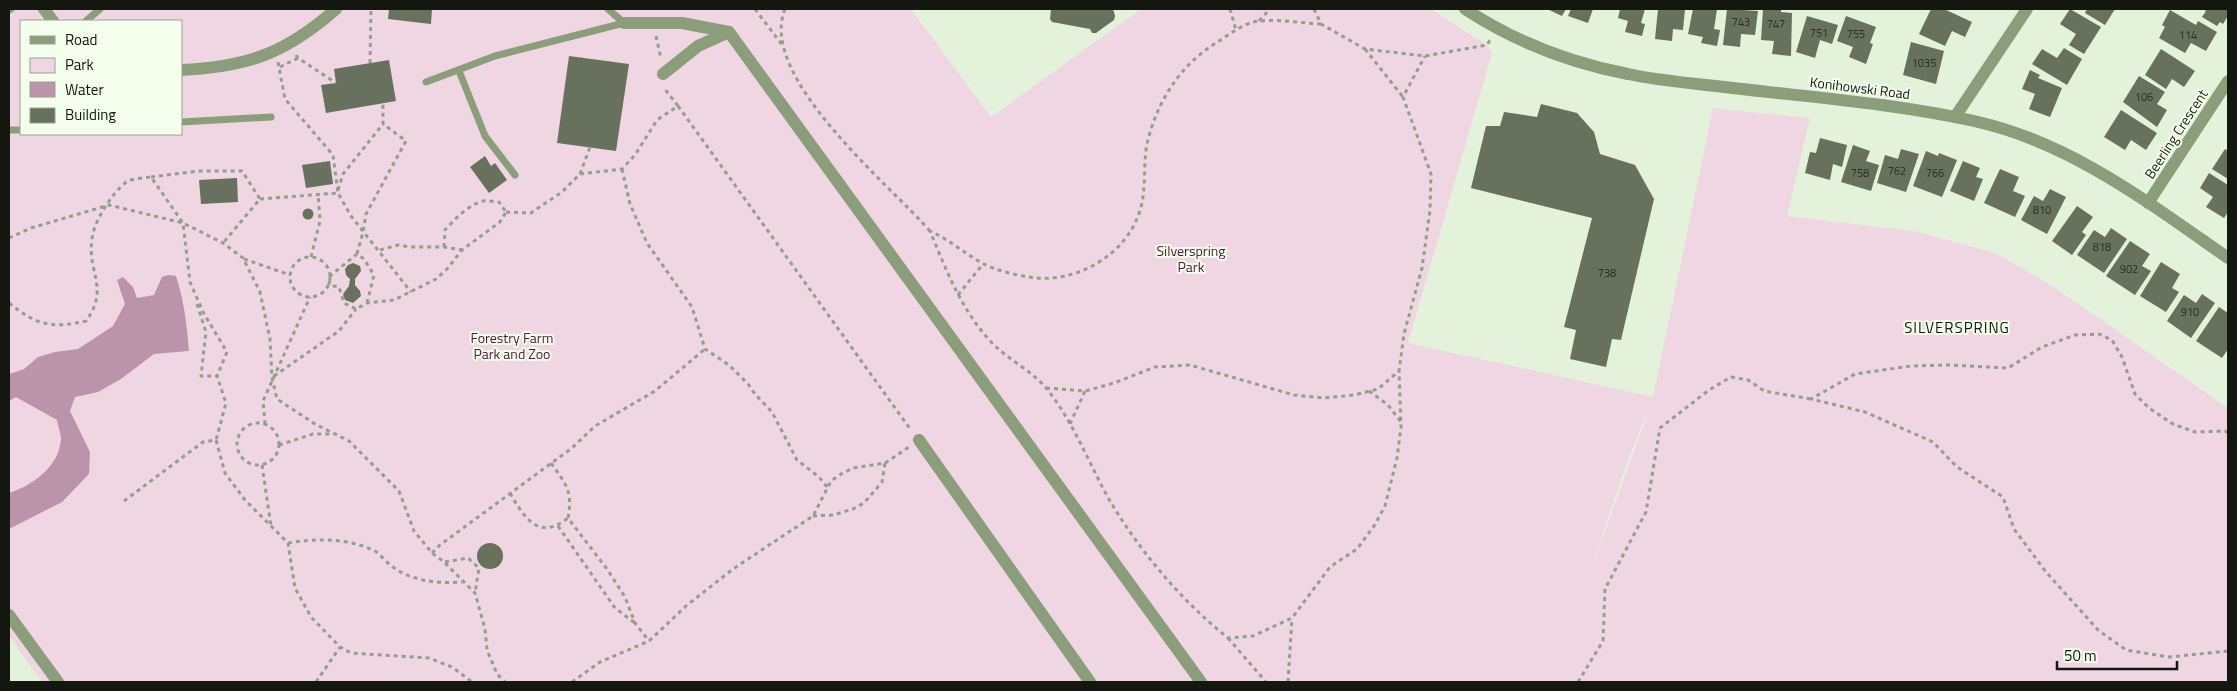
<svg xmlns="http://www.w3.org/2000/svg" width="2237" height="691" font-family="'Titillium Web',sans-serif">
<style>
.green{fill:#f0d6e3;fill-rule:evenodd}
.water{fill:#bc94aa}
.building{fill:#67715d}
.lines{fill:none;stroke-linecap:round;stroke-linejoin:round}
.path{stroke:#949e8d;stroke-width:3;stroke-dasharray:4 4;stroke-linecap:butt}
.service{stroke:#8c9d7c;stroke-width:7}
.minor{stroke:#8c9d7c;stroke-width:12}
.tertiary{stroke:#8c9d7c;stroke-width:12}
.labels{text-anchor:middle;stroke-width:4;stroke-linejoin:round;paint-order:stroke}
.number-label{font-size:11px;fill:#282e22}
.street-label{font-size:14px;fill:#13170f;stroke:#f4feec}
.park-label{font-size:14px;fill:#4c1a39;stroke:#f4feec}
.neighbourhood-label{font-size:15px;letter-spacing:1px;fill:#13170f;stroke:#f4feec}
</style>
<rect width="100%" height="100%" fill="#e5f2db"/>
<!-- green -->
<path class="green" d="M9 9H911L991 117 1141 9H1431L1487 45 1492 53 1408 343 1653 397 1713 108 1810 118 1787 216 1914 231 1995 253 2054 287 2228 408V682H42L9 636ZM21 21H181V134H21ZM1646 415H1647L1589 576 1625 468Z"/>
<!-- water -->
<path class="water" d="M168 275 176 276C184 301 187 325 189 351L154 354 121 379 98 392 75 397 70 411 90 452 89 474 62 502 9 529V493C33 485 59 467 61 439 61 434 58 426 57 420L16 397 9 401V374L24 369 38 357 55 352 78 349 113 326 125 304 117 280 123 277 133 287 137 298 154 295 162 277Z"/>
<!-- building -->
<g class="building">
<polygon points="389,9 432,9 431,24 388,19"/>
<polygon points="1051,9 1113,9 1115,16 1114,20 1096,33 1092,33 1090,29 1052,22 1050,19"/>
<polygon points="1547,9 1566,9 1562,16"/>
<polygon points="1571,9 1593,9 1588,23 1568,16"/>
<polygon points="1620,9 1645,9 1641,23 1645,24 1642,36 1625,32 1628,21 1618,18"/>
<polygon points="1658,9 1685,9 1683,30 1673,29 1672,41 1655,39"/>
<polygon points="1693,9 1717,9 1714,29 1720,30 1717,46 1701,43 1703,37 1688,34"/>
<polygon points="1727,9 1758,11 1755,35 1741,34 1740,47 1723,45"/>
<polygon points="1763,9 1781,9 1781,12 1792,13 1791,56 1772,54 1774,41 1761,40"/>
<polygon points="1931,9 1944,9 1972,22 1965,37 1952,31 1945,46 1919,34"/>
<polygon points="2070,9 2101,27 2084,54 2069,45 2076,34 2060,24"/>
<polygon points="2087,9 2115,9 2105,25 2085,13"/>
<polygon points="2203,9 2228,9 2228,16 2223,24 2220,22 2217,26 2202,17 2206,11"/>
<polygon points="2170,10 2196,25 2198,21 2217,32 2206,51 2191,43 2185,53 2159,38 2165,27 2162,25"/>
<polygon points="1807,16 1838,25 1832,44 1820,40 1815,58 1796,52"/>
<polygon points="1846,16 1876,27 1870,43 1873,44 1866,64 1849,57 1853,47 1837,41"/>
<polygon points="1911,42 1944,51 1936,84 1903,75"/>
<polygon points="2064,48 2082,59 2067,85 2032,64 2042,49 2057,58"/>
<polygon points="2161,49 2195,71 2184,87 2172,79 2166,89 2145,75"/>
<polygon points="569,56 629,64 616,151 557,143"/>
<polygon points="389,60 396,101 326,113 321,85 336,83 334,69"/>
<polygon points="2030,70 2040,75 2038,78 2062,88 2050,117 2029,109 2035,94 2022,89"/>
<polygon points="2139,76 2165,92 2157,104 2167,110 2157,127 2123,102"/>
<polygon points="1541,104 1577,113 1594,132 1600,154 1635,165 1654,199 1621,340 1612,339 1606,367 1570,359 1576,330 1564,327 1592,218 1471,188 1486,126 1500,126 1504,112 1537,117"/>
<polygon points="2121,110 2157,133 2146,150 2131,140 2125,150 2104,137"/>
<polygon points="1820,138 1847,145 1842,167 1833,164 1830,180 1805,173 1810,152 1816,153"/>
<polygon points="1853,145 1870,151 1866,161 1879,165 1871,191 1841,182"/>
<polygon points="1901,149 1919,154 1906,192 1877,183 1885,155 1898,159"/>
<polygon points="2225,149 2228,151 2228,179 2212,169"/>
<polygon points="1926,151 1938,156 1939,153 1957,160 1942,197 1913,186"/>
<polygon points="485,156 491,166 495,163 507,180 489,193 470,167"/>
<polygon points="330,161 333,184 306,188 302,165"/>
<polygon points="1963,161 1980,168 1976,177 1983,179 1974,201 1950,191"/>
<polygon points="2000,169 2019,177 2013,191 2025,196 2015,217 1984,203"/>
<polygon points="2209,173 2228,185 2228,212 2224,218 2206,207 2213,197 2200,188"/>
<polygon points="237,178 238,202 201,204 199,180"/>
<polygon points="2050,189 2066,197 2047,234 2021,220 2034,196 2043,201"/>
<polygon points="2077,206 2093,217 2082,232 2086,235 2072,255 2052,241"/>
<circle cx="308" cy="214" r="5.5"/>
<polygon points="2111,228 2127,239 2104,273 2077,255 2094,230 2105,237"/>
<polygon points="2130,241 2150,254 2142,266 2151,271 2135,295 2106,276"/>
<polygon points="2161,262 2180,274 2172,288 2179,292 2166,312 2140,296"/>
<polygon points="353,263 360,266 361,271 355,279 355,285 360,291 361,296 353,303 345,300 343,294 349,286 350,279 346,275 345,269 348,265"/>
<polygon points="2202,294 2215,303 2191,338 2167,321 2184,295 2196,303"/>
<polygon points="2219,307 2228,313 2228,349 2222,358 2196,341"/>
<circle cx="490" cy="556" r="13"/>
</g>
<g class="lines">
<!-- path -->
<g class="path">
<polyline points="755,9 783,46"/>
<path d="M785 9C757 77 890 185 930 231"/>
<polyline points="1230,9 1236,30"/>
<polyline points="1314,9 1321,24 1365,49 1425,56 1487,45 1490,40"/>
<polyline points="1259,21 1270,9"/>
<path d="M1321 24C1301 23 1279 19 1260 21 1244 22 1229 35 1216 43 1182 64 1160 97 1149 136 1142 159 1147 185 1141 207 1129 254 1076 285 1029 277 1015 275 994 270 982 263 964 253 950 240 930 231 947 272 963 314 995 346 1011 361 1033 372 1047 389 1074 423 1089 464 1110 501 1141 553 1182 601 1228 638L1253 636 1292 618 1330 567 1357 549 1374 526 1385 506 1397 458 1401 427 1399 371"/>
<polyline points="656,36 661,59"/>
<polyline points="1365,49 1403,97"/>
<polyline points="296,55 298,58 336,83"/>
<polyline points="278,62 285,99 333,155 338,193"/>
<polyline points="370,63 371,9"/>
<polyline points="280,67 298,58"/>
<polyline points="678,106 911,430"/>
<polyline points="622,169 630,204 647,243 692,307 705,349 729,365 748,384 755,394 772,412 797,460 819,477 828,488"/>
<polyline points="580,174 590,147"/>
<polyline points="151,177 198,171 242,171 260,199 223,243"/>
<polyline points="338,190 343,174 383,124 383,103"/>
<polyline points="260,199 338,193 351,216 411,292"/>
<polyline points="506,212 531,213 562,192 580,174 622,169 635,155 657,120 678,106 664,88"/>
<polyline points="9,238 31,228 109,205 183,223 223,243 243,258 260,292 270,339 272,378 277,399 315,424 349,441 399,491 414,531 432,553 444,562 475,593 485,629 487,650 497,674 505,682"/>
<path d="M444 247 445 230C454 220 468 205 483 201 487 200 494 202 499 202L506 212"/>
<polyline points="380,250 398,245 411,247 444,247 462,250"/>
<polyline points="357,254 363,232 366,214 406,141 383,124"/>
<polyline points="311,257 320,221 318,193"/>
<circle cx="310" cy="277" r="20"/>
<polyline points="244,259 290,275"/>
<polyline points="958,295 983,264"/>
<path d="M9 303C36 325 52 329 86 321 110 288 87 273 92 239 94 221 111 195 125 183 132 178 143 178 151 177L183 223 190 282 203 312 227 352 217 376 226 403 216 440"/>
<polyline points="367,303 374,275 364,259 357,254 330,276 329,285 339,287 344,303 356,309 367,303 394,300 436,279 447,269 462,250 500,222 506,212"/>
<polyline points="197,304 206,332 201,376 217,376"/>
<polyline points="274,376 339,331 356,309"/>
<polyline points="1046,388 1085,391 1114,383 1155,367 1190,365 1294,395 1324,398 1354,395 1378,389 1399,371 1404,334 1422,268 1430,210 1431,174 1403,97 1425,56"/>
<polyline points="1369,391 1388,405 1401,422"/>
<circle cx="258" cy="444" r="21"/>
<polyline points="265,424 263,401 310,297"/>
<polyline points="1070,424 1085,391"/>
<polyline points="2228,433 2225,431 2195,432 2173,424 2149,408 2135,394 2122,357 2112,340 2099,334 2075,335 2042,347 2008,368 1949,365 1911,366 1855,374 1811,399 1865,412 1933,442 1957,467 2003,497 2014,529 2046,572 2098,630 2126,650 2169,657 2228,651"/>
<polyline points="279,445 313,434 333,434"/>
<path d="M551 463C566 484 573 491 568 518L607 569 625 597 635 623 649 641"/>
<polyline points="262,465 271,526"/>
<path d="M510 493C525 519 539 541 568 518"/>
<polyline points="124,501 203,442 216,440 225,473 245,500 288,543 295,588 311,617 340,647 351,653 429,658 452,667 472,682"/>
<polyline points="813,516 833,515 853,509 864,503 882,482 885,463"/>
<polyline points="558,526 615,608 635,623"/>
<path d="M288 543C317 538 348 538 375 551 380 554 384 560 389 564 409 581 437 584 462 582"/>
<polyline points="432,553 440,545 572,448 595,426 655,391 705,349"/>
<polyline points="445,562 468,558 479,568 475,593"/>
<polyline points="1228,638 1266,682"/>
<polyline points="316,682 340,647"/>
<polyline points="572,682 600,662 649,641 686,606 733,569 813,516 831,481 841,474 853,468 885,463 909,447"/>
<polyline points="1288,682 1292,618"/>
<polyline points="1578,682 1603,641 1605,589 1646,512 1660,428 1709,390 1731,377 1748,380 1764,391 1811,399"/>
</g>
<!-- service -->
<g class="service">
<polyline points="608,9 624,23"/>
<polyline points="9,10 11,9"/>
<polyline points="86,21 100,9"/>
<polyline points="459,71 485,136 515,175"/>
<polyline points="426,82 495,56 624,23"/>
<polyline points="181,122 271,117"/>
<polyline points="9,130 21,130"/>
</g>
<!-- minor -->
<g class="minor">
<polyline points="44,9 53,21"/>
<polyline points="624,23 682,23 729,32 1201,682"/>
<path d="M181 70C248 67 286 53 336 9"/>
<polyline points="663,74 698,46 729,32"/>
<polyline points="1955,117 2027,9"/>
<polyline points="2148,203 2228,81"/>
<polyline points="919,440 1090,682"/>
<polyline points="9,615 58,682"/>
</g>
<!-- tertiary -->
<path class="tertiary" d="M1465 9C1514 41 1570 63 1628 74 1665 82 1704 84 1742 89 1819 98 1897 104 1974 121 2070 142 2149 203 2228 258"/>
</g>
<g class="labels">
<!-- number labels -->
<g class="number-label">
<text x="1741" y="26">743</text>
<text x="1776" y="28">747</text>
<text x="1819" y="37">751</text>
<text x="1856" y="38">755</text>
<text x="2188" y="39">114</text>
<text x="1924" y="67">1035</text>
<text x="2144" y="101">106</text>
<text x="1897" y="175">762</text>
<text x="1860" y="177">758</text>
<text x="1935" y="177">766</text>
<text x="2042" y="214">810</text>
<text x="2102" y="251">818</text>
<text x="2129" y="273">902</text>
<text x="1607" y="277">738</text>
<text x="2190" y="316">910</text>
</g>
<!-- street labels -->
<g class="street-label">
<text transform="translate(1860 88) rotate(7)" y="5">Konihowski Road</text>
<text transform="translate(2176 134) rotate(-57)" y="5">Beerling Crescent</text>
</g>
<!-- park labels -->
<g class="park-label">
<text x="1191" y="256">Silverspring<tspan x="1191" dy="16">Park</tspan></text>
<text x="512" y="343">Forestry Farm<tspan x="512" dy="16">Park and Zoo</tspan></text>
</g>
<!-- neighbourhood labels -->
<g class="neighbourhood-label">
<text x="1957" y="333">SILVERSPRING</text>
</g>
</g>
<!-- border -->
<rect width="2237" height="691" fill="none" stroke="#13170f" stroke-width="20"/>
<!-- legend -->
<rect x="20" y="20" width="162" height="115" fill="#f4feec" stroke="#9aa294"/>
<rect x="30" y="36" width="25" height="8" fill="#8c9d7c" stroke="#9aa294"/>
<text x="65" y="45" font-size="15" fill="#13170f">Road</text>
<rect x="30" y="58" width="25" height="15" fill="#f0d6e3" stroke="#9aa294"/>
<text x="65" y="70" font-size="15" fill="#13170f">Park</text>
<rect x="30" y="82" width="25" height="15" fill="#bc94aa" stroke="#9aa294"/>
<text x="65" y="95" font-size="15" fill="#13170f">Water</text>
<rect x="30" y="108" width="25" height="15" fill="#67715d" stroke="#9aa294"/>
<text x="65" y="120" font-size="15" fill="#13170f">Building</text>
<!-- scale -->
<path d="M2057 661v8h120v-8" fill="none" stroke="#13170f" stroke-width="2.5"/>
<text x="2064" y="661" font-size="15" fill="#13170f" stroke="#f4feec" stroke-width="4" paint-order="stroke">50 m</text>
</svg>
